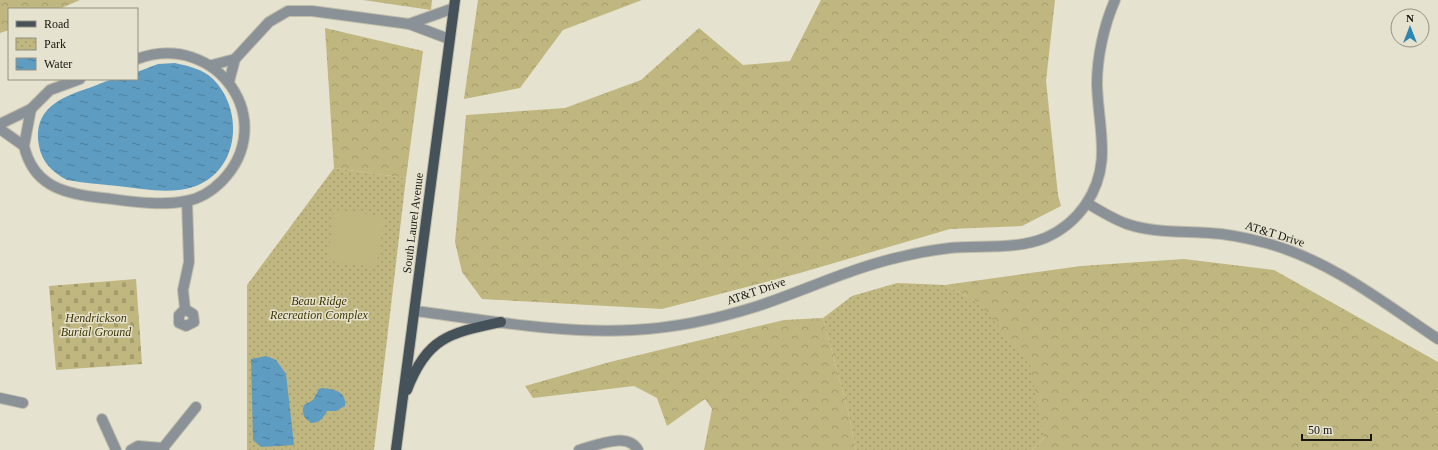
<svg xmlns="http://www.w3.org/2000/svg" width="1438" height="450" font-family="Georgia,serif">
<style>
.forest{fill:url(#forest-crowns)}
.cemetery{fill:url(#cemetery-stones)}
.park{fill:url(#park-dots)}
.pitch{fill:#c0b67f}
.water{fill:url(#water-ripples)}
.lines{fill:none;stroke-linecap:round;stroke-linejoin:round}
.minor-casing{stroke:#c0bdac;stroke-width:12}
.major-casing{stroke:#c0bdac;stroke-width:12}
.minor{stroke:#8b9297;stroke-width:10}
.major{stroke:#45525a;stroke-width:10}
.labels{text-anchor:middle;stroke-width:3;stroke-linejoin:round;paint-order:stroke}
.street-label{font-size:12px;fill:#16150f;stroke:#e5e2cf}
.park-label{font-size:12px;font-style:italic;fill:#3f3600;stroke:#e5e2cf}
</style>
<defs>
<pattern id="forest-crowns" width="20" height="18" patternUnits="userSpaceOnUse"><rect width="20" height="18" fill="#c0b67f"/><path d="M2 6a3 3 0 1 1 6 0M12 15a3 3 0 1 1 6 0" fill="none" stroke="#a49c6d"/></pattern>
<pattern id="cemetery-stones" width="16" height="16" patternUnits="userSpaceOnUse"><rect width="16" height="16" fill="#c0b67f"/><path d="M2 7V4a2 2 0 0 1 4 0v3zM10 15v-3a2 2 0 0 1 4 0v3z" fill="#a49c6d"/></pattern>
<pattern id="park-dots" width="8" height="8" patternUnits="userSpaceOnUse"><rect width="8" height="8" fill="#c0b67f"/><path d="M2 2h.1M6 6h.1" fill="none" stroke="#a49c6d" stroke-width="1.8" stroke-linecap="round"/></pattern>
<pattern id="water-ripples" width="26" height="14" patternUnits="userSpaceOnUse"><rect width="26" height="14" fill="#5e9cc1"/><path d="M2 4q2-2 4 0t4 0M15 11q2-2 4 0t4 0" fill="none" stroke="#4d7e9b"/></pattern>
</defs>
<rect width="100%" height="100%" fill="#e5e2cf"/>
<!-- forest -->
<g class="forest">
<polygon points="0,0 80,0 59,9 9,9 9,30 0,33"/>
<polygon points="363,0 432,0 431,10"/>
<polygon points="478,0 642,0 563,30 520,88 464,99"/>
<polygon points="821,0 1055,0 1046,81 1058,195 1061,206 1022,226 950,229 800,273 662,309 482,299 462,272 455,242 466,115 565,108 641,80 699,28 743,65 790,61"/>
<polygon points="325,28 423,51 406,178 334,168"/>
<polygon points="1184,259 1274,270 1438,362 1438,450 1032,450 1044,438 979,303 945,285 1081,266"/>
<polygon points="823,318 848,411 856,450 704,450 712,409 705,399 667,426 657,398 634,386 533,398 525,386 610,362 784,320"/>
</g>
<!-- cemetery -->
<polygon class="cemetery" points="136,279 142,364 56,370 49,286"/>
<!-- park -->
<g class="park">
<polygon points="334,168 406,178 374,450 247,450 247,285"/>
<polygon points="897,283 945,285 979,303 1030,365 1044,438 1032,450 856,450 848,411 823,318 852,296"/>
</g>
<!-- pitch -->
<polygon class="pitch" points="338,210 382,216 384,220 377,264 373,267 331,261 328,256 334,212"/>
<!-- water -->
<g class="water">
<path d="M175 63C188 66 203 69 213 79 244 110 240 169 196 186 171 195 144 189 118 186 101 184 83 183 67 180 52 172 42 162 39 146 32 109 61 97 89 88 98 85 107 80 115 79 122 78 130 79 137 79V72L158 64Z"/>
<polygon points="266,356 276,360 286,374 294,445 261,447 253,440 251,359"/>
<path d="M322 388C333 389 347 391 345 406L336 411H327C323 418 320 423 311 423 304 418 301 413 304 405L313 400 319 389Z"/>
</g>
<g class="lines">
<!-- minor casing -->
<g class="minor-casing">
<g id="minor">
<polyline points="449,39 409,24 454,8"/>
<polyline points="212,65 235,59"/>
<polyline points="229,82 235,59 269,22 288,11 312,11 409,24"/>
<path d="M31 109 24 146C33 184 61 193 95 197 124 200 157 207 186 201 199 199 212 191 222 181 280 121 217 30 137 59"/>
<polyline points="0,124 31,109 50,90 80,79"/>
<polyline points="0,129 24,146"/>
<path d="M1087 203C1100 211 1113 219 1127 224 1154 233 1182 231 1209 233 1228 234 1247 238 1266 243 1330 260 1384 303 1438 339"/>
<polyline points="185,309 193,314 194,322 186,326 179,323 179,315 185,309 183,290 189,262 187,201"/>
<path d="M415 311C487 320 560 334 633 330 676 328 717 319 758 306 806 290 851 268 900 257 916 253 933 250 950 248 981 245 1015 250 1045 238 1061 231 1076 219 1086 204 1113 164 1098 128 1097 84 1097 57 1104 25 1115 0"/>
<polyline points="0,398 23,403"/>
<polyline points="102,419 116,450"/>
<polyline points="163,448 196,407"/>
<polyline points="131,450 138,446 163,448 164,450"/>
<path d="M579 450C595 446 627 431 638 450"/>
</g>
</g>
<!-- major casing -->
<g class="major-casing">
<g id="major">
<path d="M407 390C427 337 450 333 501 322"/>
<polyline points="396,450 455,0"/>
</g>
</g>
<!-- minor -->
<use href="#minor" class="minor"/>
<!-- major -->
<use href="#major" class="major"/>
</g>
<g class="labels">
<!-- street labels -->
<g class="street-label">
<text transform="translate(413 223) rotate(-83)" y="4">South Laurel Avenue</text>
<text transform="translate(1275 234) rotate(17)" y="4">AT&amp;T Drive</text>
<text transform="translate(756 291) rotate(-19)" y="4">AT&amp;T Drive</text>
</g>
<!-- park labels -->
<g class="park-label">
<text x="319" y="305">Beau Ridge<tspan x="319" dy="14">Recreation Complex</tspan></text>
<text x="96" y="322">Hendrickson<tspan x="96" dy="14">Burial Ground</tspan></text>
</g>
</g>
<!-- legend -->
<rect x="8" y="8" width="130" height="72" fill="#e5e2cf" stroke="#929082"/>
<rect x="16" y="21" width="20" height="6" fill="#45525a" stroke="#929082"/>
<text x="44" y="28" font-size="12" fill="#16150f">Road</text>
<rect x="16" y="38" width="20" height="12" fill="url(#park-dots)" stroke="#929082"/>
<text x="44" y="48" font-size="12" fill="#16150f">Park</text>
<rect x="16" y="58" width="20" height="12" fill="url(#water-ripples)" stroke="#929082"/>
<text x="44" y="68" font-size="12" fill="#16150f">Water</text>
<!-- north arrow -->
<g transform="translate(1410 28)"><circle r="19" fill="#e5e2cf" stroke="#929082"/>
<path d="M0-3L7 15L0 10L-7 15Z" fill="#2c85b3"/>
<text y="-6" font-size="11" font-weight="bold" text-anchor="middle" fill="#16150f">N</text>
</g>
<!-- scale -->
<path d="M1302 434v6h69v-6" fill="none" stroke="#16150f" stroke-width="2"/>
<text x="1308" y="434" font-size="12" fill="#16150f" stroke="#e5e2cf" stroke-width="3" paint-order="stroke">50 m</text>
</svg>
